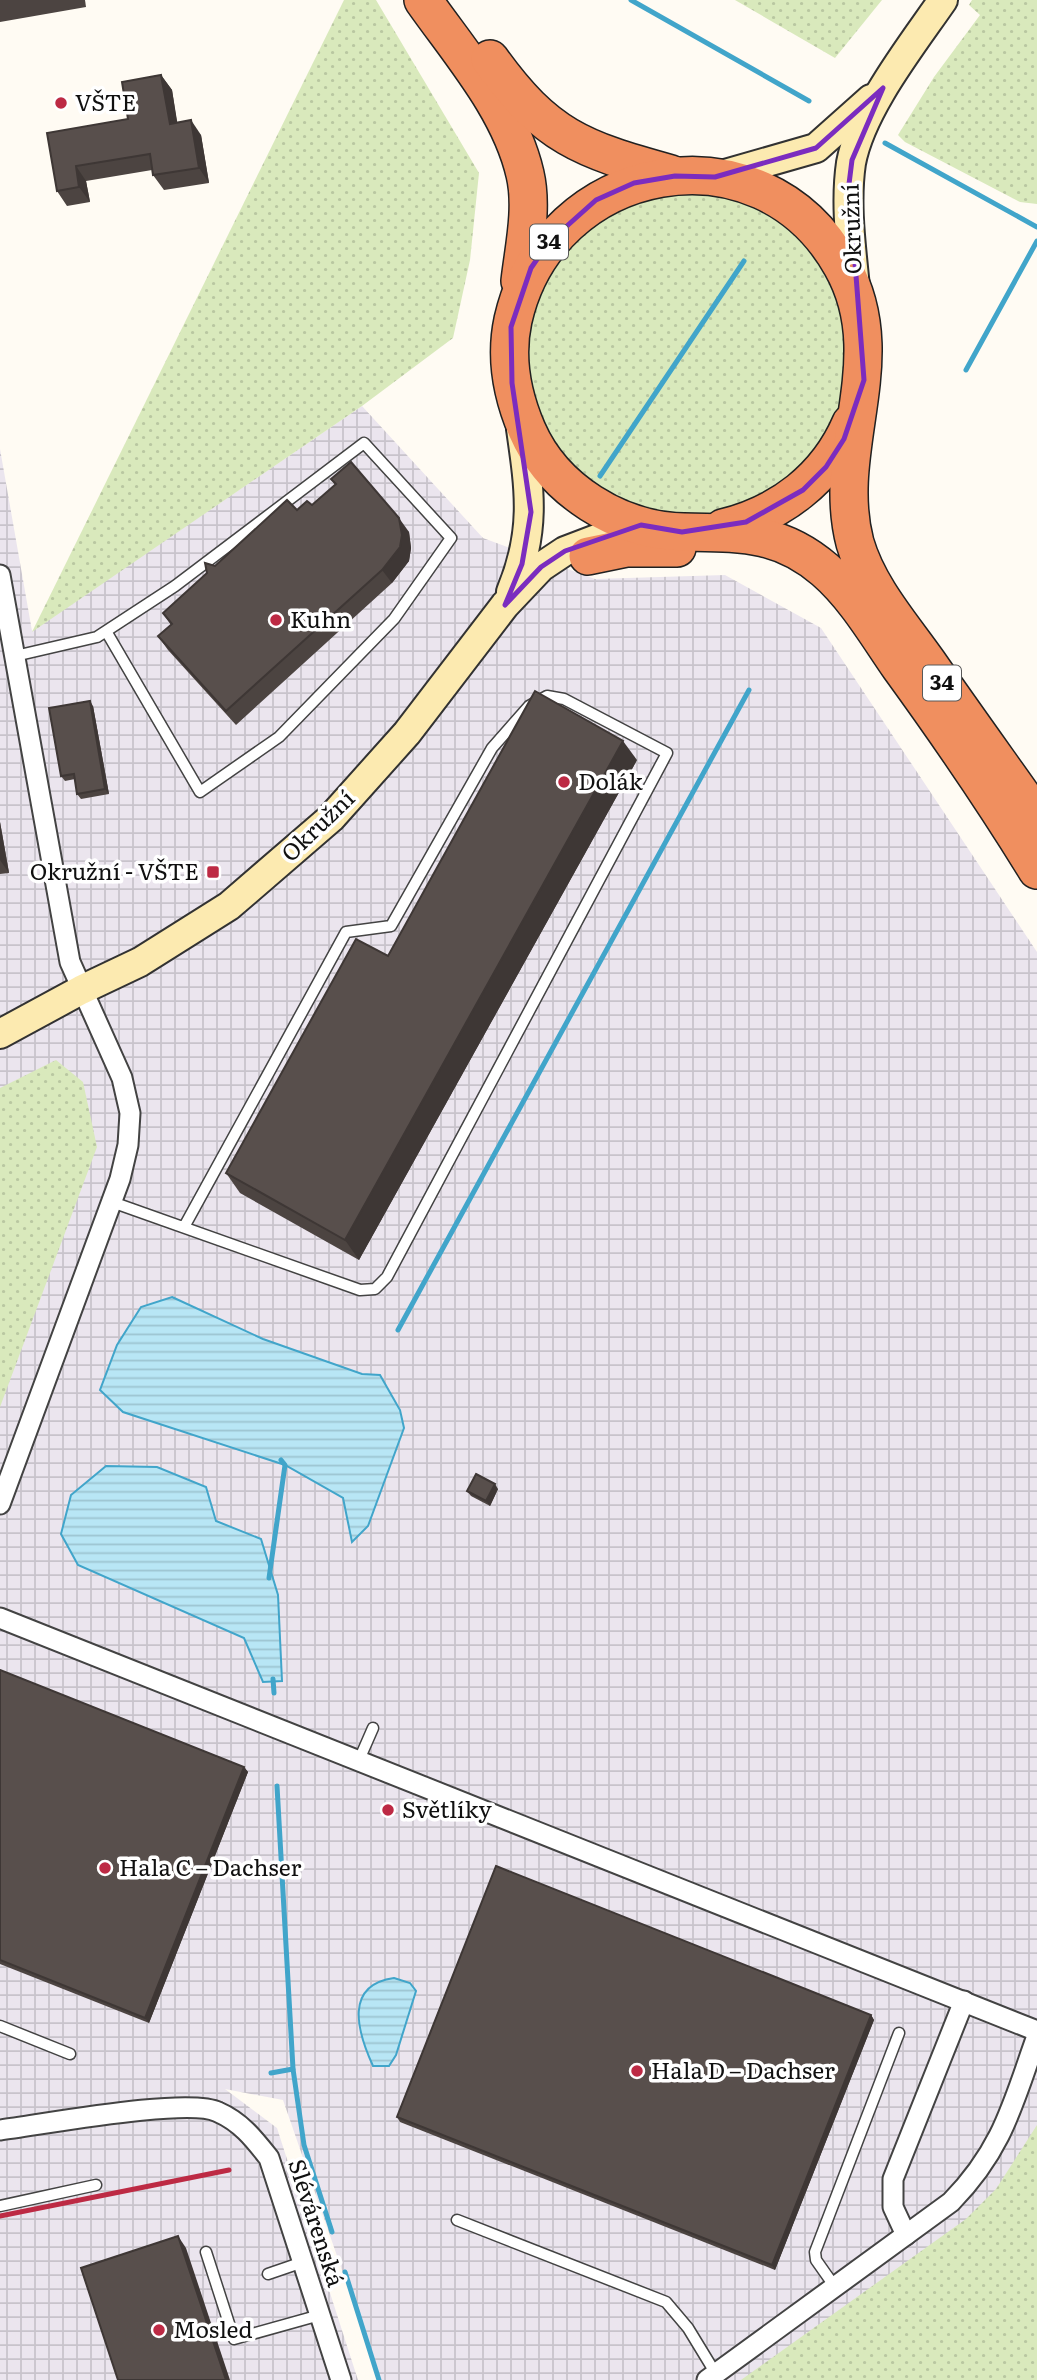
<svg xmlns="http://www.w3.org/2000/svg" width="1037" height="2380" font-family="Literata,serif">
<style>
.industrial{fill:url(#industrial-grid)}
.green{fill:url(#green-dots)}
.water{fill:url(#water-rules);stroke:#41a5ca;stroke-width:2}
.lines{fill:none;stroke-linecap:round;stroke-linejoin:round}
.stream{stroke:#41a5ca;stroke-width:5}
.lane-casing{stroke:#434343;stroke-width:13}
.street-casing{stroke:#434343;stroke-width:23}
.secondary-casing{stroke:#323232;stroke-width:32}
.highway-casing{stroke:#212121;stroke-width:40}
.lane{stroke:#fff;stroke-width:10}
.street{stroke:#fff;stroke-width:19}
.secondary{stroke:#fceab0;stroke-width:28}
.highway{stroke:#f08f5f;stroke-width:37}
.rail{stroke:#bd2a44;stroke-width:5}
.wall{fill:#4c4441}
.shaded-wall{fill:#3e3735}
.building{fill:#584f4c;stroke:#3e3735;stroke-width:2}
.marked{fill:none;stroke:#7b2cbf;stroke-width:5;stroke-linejoin:round}
.poi-dot{fill:#bd2a44;stroke:#fff;stroke-width:2.5}
.labels{text-anchor:middle;stroke-width:7;stroke-linejoin:round;paint-order:stroke}
.shield{fill:#fff;stroke:#585858;stroke-width:2}
.shield-label{font-size:21px;font-weight:bold;fill:#101010}
.poi-label{font-size:23px;fill:#101010;stroke:#fff;text-anchor:start}
.street-label{font-size:23px;fill:#101010;stroke:#fff}
</style>
<defs>
<pattern id="industrial-grid" width="8" height="8" patternUnits="userSpaceOnUse" patternTransform="scale(1.75)"><rect width="8" height="8" fill="#ebe5ee"/><path d="M0 4h8M4 0v8" fill="none" stroke="#c8c3cb"/></pattern>
<pattern id="green-dots" width="8" height="8" patternUnits="userSpaceOnUse" patternTransform="scale(1.75)"><rect width="8" height="8" fill="#d9e9bc"/><path d="M2 2h.1M6 6h.1" fill="none" stroke="#b9c7a1" stroke-width="1.8" stroke-linecap="round"/></pattern>
<pattern id="water-rules" width="6" height="5" patternUnits="userSpaceOnUse" patternTransform="scale(1.75)"><rect width="6" height="5" fill="#b8e6f5"/><path d="M0 2.5h6" fill="none" stroke="#9dc4d1"/></pattern>
</defs>
<rect width="100%" height="100%" fill="#fffbf3"/>
<!-- industrial -->
<polygon class="industrial" points="362,406 483,538 595,579 725,575 821,628 1037,952 1037,2380 380,2380 283,2100 225,2089 277,2128 358,2380 0,2380 0,449 32,631"/>
<!-- green -->
<g class="green">
<polygon points="344,0 376,0 479,173 470,260 453,338 362,406 32,632"/>
<polygon points="735,0 882,0 835,58"/>
<polygon points="972,0 1037,0 1037,204 1020,202 905,142 898,135 934,77 980,15 969,5"/>
<circle cx="689" cy="353" r="162"/>
<polygon points="56,1060 83,1082 97,1147 0,1407 0,1088"/>
<polygon points="1037,2125 1037,2380 741,2380 966,2219 996,2189"/>
</g>
<!-- water -->
<g class="water">
<polygon points="172,1297 263,1339 362,1374 380,1375 400,1410 404,1428 368,1526 352,1542 343,1498 285,1465 123,1412 100,1390 117,1345 141,1307"/>
<polygon points="106,1466 157,1467 206,1487 216,1521 261,1539 278,1595 282,1681 263,1682 244,1638 78,1565 61,1534 71,1495"/>
<path d="M394 1978 410 1983 416 1991 396 2055 389 2066H373C357 2031 344 1985 394 1978Z"/>
</g>
<g class="lines">
<!-- stream -->
<g class="stream">
<polyline points="631,0 809,101"/>
<polyline points="885,143 1037,227"/>
<polyline points="966,370 1037,241"/>
<polyline points="600,476 744,261"/>
<polyline points="398,1330 749,690"/>
<polyline points="269,1578 285,1465 281,1460"/>
<polyline points="273,1679 274,1693"/>
<polyline points="277,1786 293,2069 304,2145 332,2232"/>
<polyline points="271,2073 293,2069"/>
<polyline points="345,2272 379,2380"/>
</g>
<!-- lane casing -->
<g class="lane-casing">
<g id="lane">
<polyline points="15,656 97,637 175,586 364,443 451,538 394,619 279,737 200,792 106,631"/>
<polyline points="112,1202 360,1290 375,1289 387,1277 667,753 564,699 547,696 529,706 492,748 391,926 346,932 184,1227"/>
<polyline points="359,1760 373,1728"/>
<polyline points="0,2026 70,2054"/>
<polyline points="0,2206 96,2185"/>
<polyline points="457,2220 666,2302 688,2328 716,2374"/>
<polyline points="206,2252 234,2339 320,2315"/>
<polyline points="268,2274 303,2262"/>
<polyline points="835,2287 816,2260 815,2252 899,2033"/>
</g>
</g>
<!-- street casing -->
<g class="street-casing">
<g id="street">
<polyline points="0,575 70,962 122,1078 130,1113 128,1145 120,1179 0,1504"/>
<polyline points="0,1618 1037,2031"/>
<path d="M0 2130C41 2125 188 2097 218 2112 241 2122 254 2139 269 2158L341 2380"/>
<polyline points="906,2235 893,2207 893,2179 964,2001"/>
<path d="M707 2380 951 2202C1003 2149 1013 2103 1037 2036"/>
</g>
</g>
<!-- secondary casing -->
<g class="secondary-casing">
<g id="secondary">
<polyline points="715,177 816,148 871,99"/>
<path d="M855 287C851 246 845 204 851 163 861 109 912 45 943 0"/>
<path d="M511 592C536 532 530 491 521 429"/>
<polyline points="0,1034 81,990 140,962 229,906 331,818 407,733 505,605 541,567 565,551 607,535"/>
</g>
</g>
<!-- highway casing -->
<g class="highway-casing">
<g id="highway">
<path d="M423 0C461 54 510 109 525 174 533 208 524 247 520 281"/>
<path d="M490 59C546 137 581 149 671 174"/>
<path d="M723 528C780 514 827 479 851 423"/>
<polyline points="588,556 627,548 677,548"/>
<path d="M1037 817C1001 766 964 715 928 663 902 626 868 588 855 543 830 448 894 358 842 266 761 120 549 160 513 320 505 357 512 395 527 430 553 490 619 531 684 532 740 533 780 531 825 570 856 597 877 634 900 667 948 733 994 800 1037 870"/>
</g>
</g>
<!-- lane -->
<use href="#lane" class="lane"/>
<!-- street -->
<use href="#street" class="street"/>
<!-- secondary -->
<use href="#secondary" class="secondary"/>
<!-- highway -->
<use href="#highway" class="highway"/>
<!-- rail -->
<polyline class="rail" points="0,2216 229,2170"/>
</g>
<!-- wall -->
<g class="wall">
<polygon points="0,0 85,0 86,7 0,22"/>
<polygon points="161,75 172,90 177,123 201,135 209,183 164,190 153,175 152,170 86,181 90,202 67,206 57,191 47,133 128,119"/>
<polygon points="331,479 409,532 411,548 409,561 392,583 236,725 168,650 158,636 171,625 163,613 215,566 297,510 312,505 335,485"/>
<polygon points="93,706 109,794 81,799 77,794 75,779 65,781 61,776"/>
<polygon points="637,760 359,1260 240,1193 226,1173 388,956"/>
<polygon points="0,822 9,873 0,874"/>
<polygon points="498,1489 490,1506 471,1496 467,1491"/>
<polygon points="0,1670 244,1767 248,1772 149,2023 0,1964"/>
<polygon points="871,2015 874,2020 775,2270 400,2122 397,2117"/>
</g>
<!-- shaded-wall -->
<g class="shaded-wall">
<polygon points="161,75 172,90 180,139 170,124"/>
<polygon points="191,120 201,135 209,183 199,168"/>
<polygon points="76,166 86,181 90,202 79,187"/>
<polygon points="399,518 409,532 411,548 409,561 392,583 382,570"/>
<polygon points="90,701 93,706 109,794 105,789"/>
<polygon points="623,741 637,760 359,1260 345,1240"/>
<polygon points="0,822 9,873 0,860"/>
<polygon points="495,1484 498,1489 490,1506 486,1501"/>
<polygon points="244,1767 248,1772 149,2023 145,2018"/>
<polygon points="871,2015 874,2020 775,2270 772,2265"/>
<polygon points="178,2236 186,2248 230,2380 226,2380"/>
</g>
<!-- building -->
<g class="building">
<polygon points="161,75 170,124 191,120 199,168 153,175 150,154 76,166 79,187 57,191 47,133 128,119 122,82"/>
<polygon points="351,462 399,518 402,535 400,547 382,570 226,711 158,636 172,624 163,613 207,573 205,563 215,566 287,500 297,510 307,501 312,505 336,484 331,479"/>
<polygon points="535,691 623,741 345,1240 226,1173 356,939 388,956"/>
<polygon points="90,701 105,789 77,794 74,774 61,776 49,708"/>
<polygon points="476,1474 495,1484 486,1501 467,1491"/>
<polygon points="0,1670 244,1767 145,2018 0,1960"/>
<polygon points="496,1866 871,2015 772,2265 397,2117"/>
<polygon points="178,2236 226,2380 118,2380 81,2268"/>
</g>
<!-- marked area -->
<path class="marked" d="M883 88 852 160 849 184 864 380 844 439 826 467 803 490 746 522 682 532 641 525 565 551 541 567 505 605 522 564 531 512 512 383 511 327 531 268 549 242 596 200 634 183 675 176 715 177 816 148Z"/>
<!-- markers -->
<g class="poi-dot">
<circle cx="61" cy="103" r="7"/>
<circle cx="276" cy="620" r="7"/>
<circle cx="564" cy="782" r="7"/>
<rect x="206" y="865" width="14" height="14" rx="3.5"/>
<circle cx="388" cy="1810" r="7"/>
<circle cx="105" cy="1868" r="7"/>
<circle cx="637" cy="2071" r="7"/>
<circle cx="159" cy="2330" r="7"/>
</g>
<g class="labels">
<!-- shield labels -->
<g class="shield">
<rect x="530" y="224.5" width="38" height="35" rx="5"/>
<rect x="923" y="665.5" width="38" height="35" rx="5"/>
</g>
<g class="shield-label">
<text x="549" y="249">34</text>
<text x="942" y="690">34</text>
</g>
<!-- poi labels -->
<g class="poi-label">
<text x="75" y="111">VŠTE</text>
<text x="290" y="628">Kuhn</text>
<text x="578" y="790">Dolák</text>
<text x="199" y="880" text-anchor="end">Okružní - VŠTE</text>
<text x="402" y="1818">Světlíky</text>
<text x="119" y="1876">Hala C – Dachser</text>
<text x="651" y="2079">Hala D – Dachser</text>
<text x="173" y="2338">Mosled</text>
</g>
<!-- street labels -->
<g class="street-label">
<text transform="translate(852 229) rotate(-92)" y="8">Okružní</text>
<text transform="translate(318 826) rotate(-44)" y="8">Okružní</text>
<text transform="translate(316 2223) rotate(72)" y="8">Slévárenská</text>
</g>
</g>
</svg>
